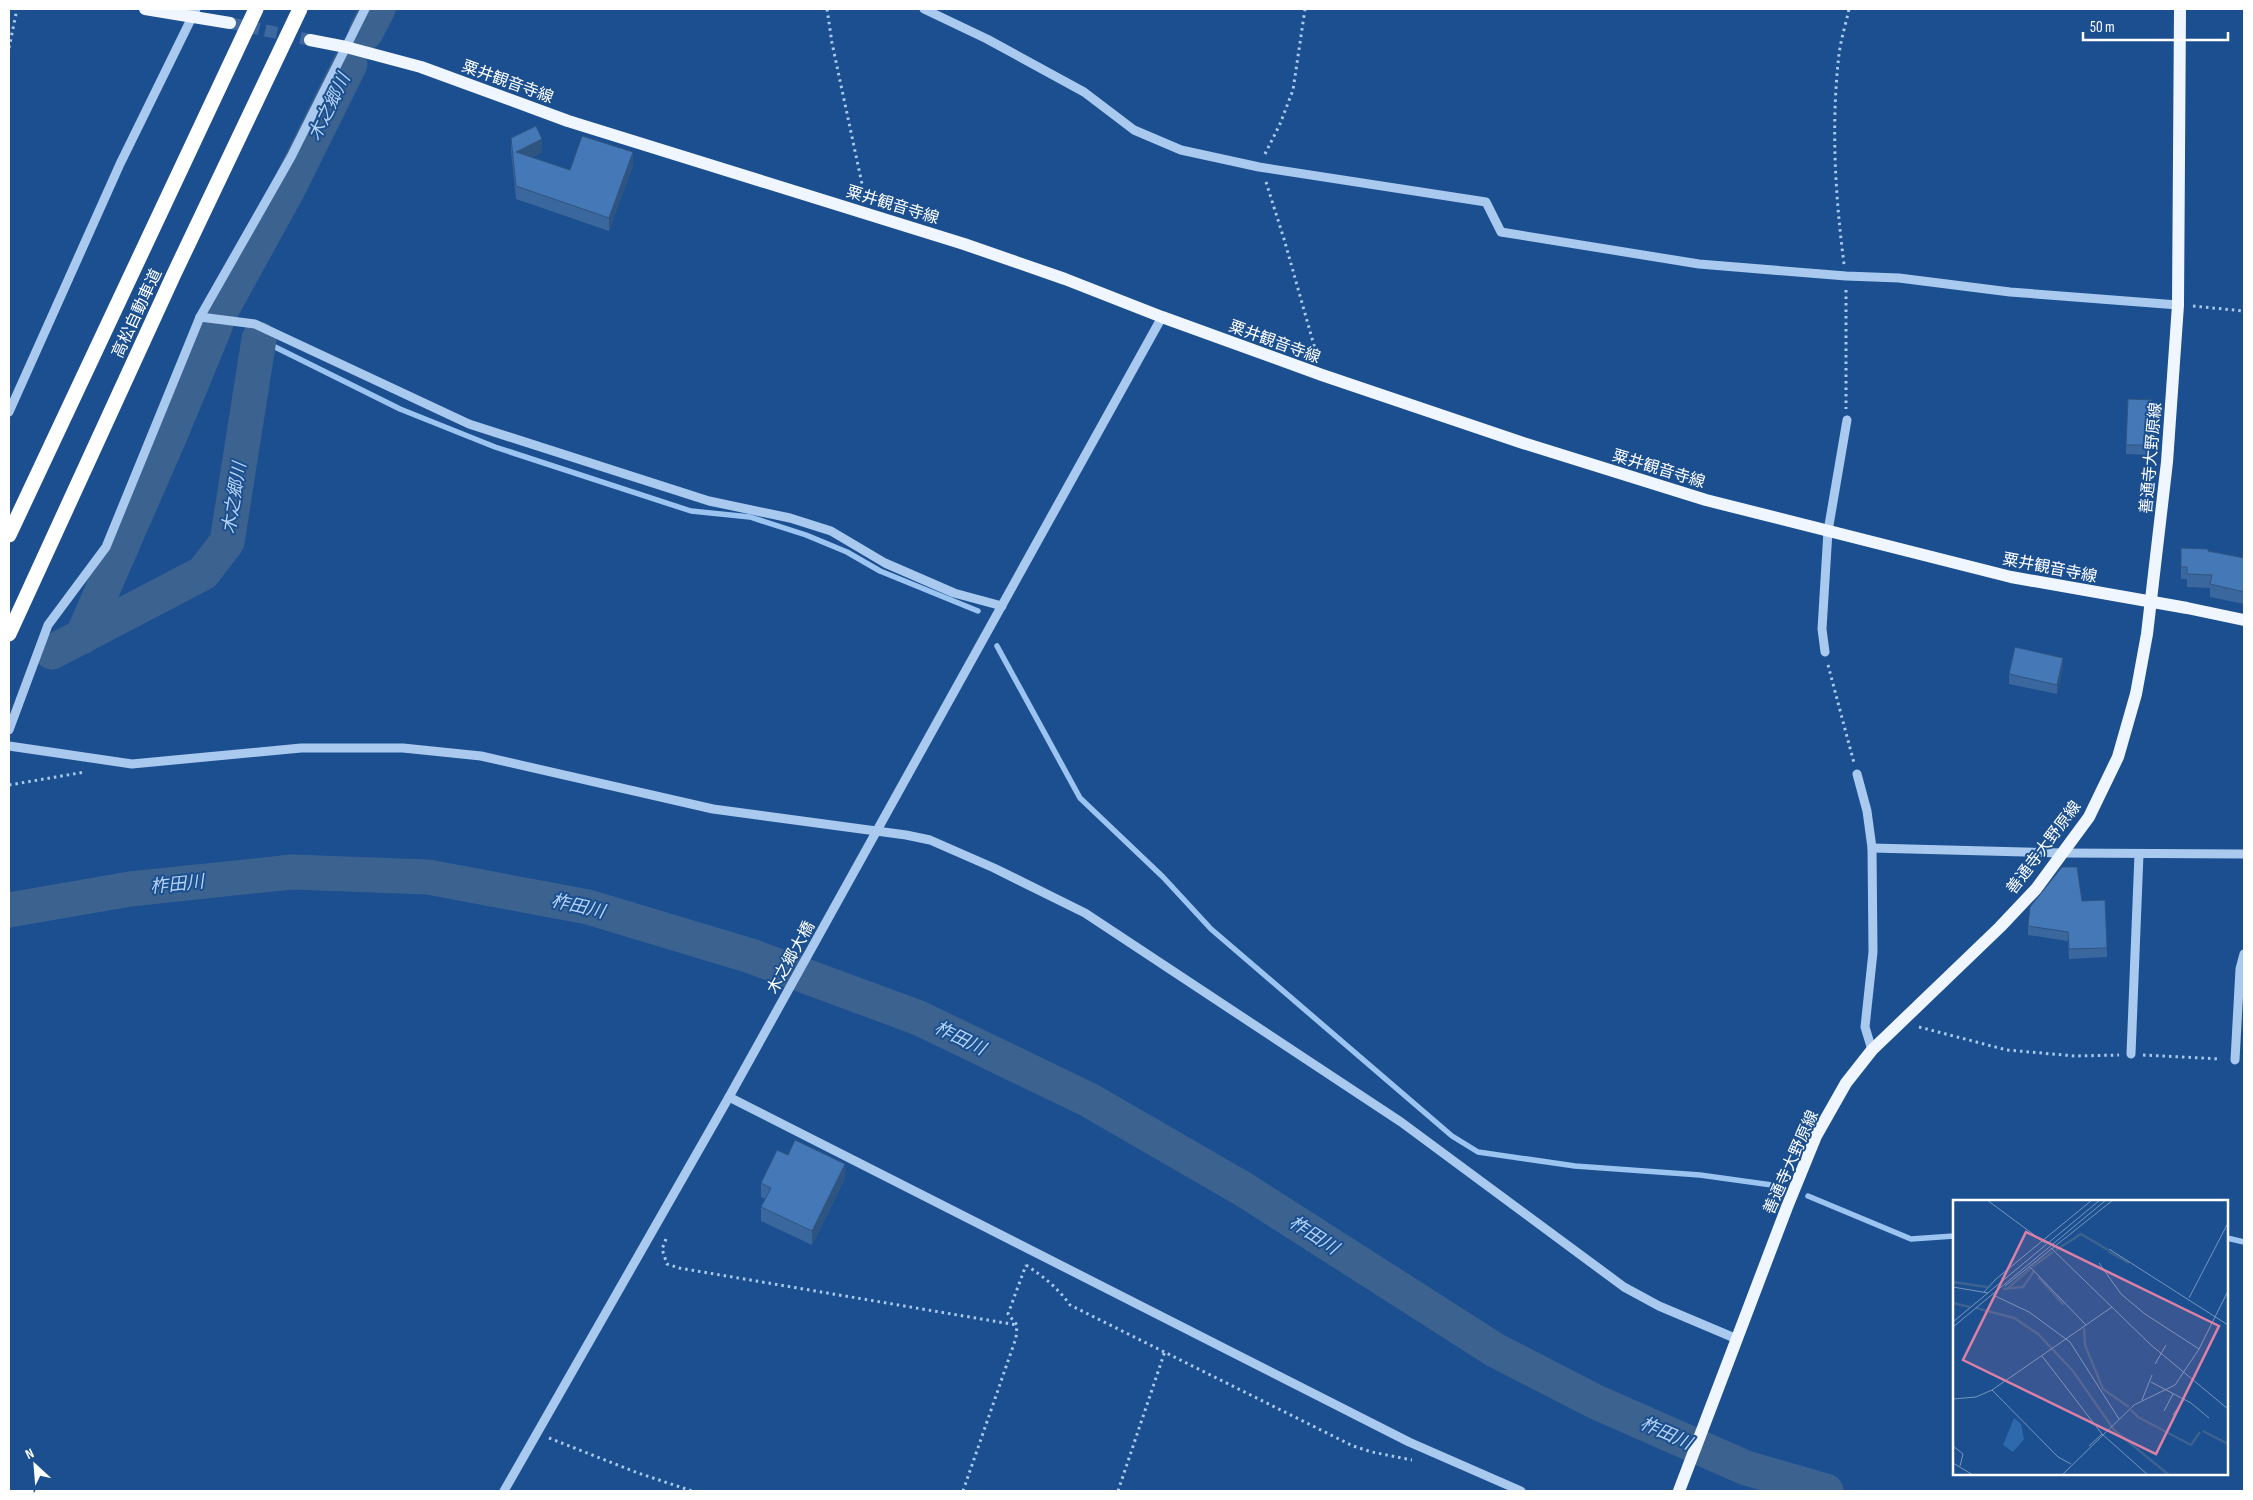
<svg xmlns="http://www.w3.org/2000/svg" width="2253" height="1500" font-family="'Sofia Sans Condensed','Noto Sans JP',sans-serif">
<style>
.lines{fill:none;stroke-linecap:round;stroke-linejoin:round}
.stream{stroke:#9cc4f0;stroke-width:5.5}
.river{stroke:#3c6290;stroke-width:35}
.major-tunnel{stroke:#3d69a0;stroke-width:12;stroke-dasharray:12 6;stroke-linecap:butt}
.path{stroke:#a9c9ee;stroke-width:3;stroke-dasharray:2.5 4;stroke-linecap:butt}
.minor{stroke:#a9c9ee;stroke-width:9}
.major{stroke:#f0f6ff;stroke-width:12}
.highway{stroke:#fff;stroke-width:15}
.wall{fill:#3a679d}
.shaded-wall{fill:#305480}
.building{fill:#4478b7;stroke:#305480}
.labels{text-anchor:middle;stroke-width:4;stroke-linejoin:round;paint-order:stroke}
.street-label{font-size:16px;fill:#fff;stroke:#1b4f8f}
.water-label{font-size:18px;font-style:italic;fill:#b5d3f5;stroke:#1b4f8f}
.inset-river{fill:none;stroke:#3c6290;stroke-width:2.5}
.inset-road{fill:none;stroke:#7695bc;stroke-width:1}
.view{fill:#dd80a5;fill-opacity:0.15;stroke:#dd80a5;stroke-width:2.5}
.inset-edge{fill:none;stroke:#fff;stroke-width:2.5}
</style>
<rect width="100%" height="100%" fill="#1b4f8f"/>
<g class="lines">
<!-- stream -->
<g class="stream">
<polyline points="259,339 400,409 495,447 691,511 750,517 806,535 847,552 880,571 978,611"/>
<polyline points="997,646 1080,798 1163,877 1211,929 1452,1136 1478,1152 1575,1166 1700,1175 1779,1186"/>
<polyline points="1808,1196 1911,1239 1954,1236"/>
<polyline points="2227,1238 2244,1242"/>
</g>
<!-- river -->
<g class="river">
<polyline points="366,32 378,9"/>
<polyline points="222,309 288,189 350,64"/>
<polyline points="82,637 171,433 216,324"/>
<polyline points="52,652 203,573 227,542 259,339"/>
<polyline points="9,910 130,889 292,872 428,877 588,907 751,956 919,1018 1089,1100 1243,1189 1495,1350 1596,1402 1746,1468 1826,1491"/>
</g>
<!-- major-tunnel -->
<polyline class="major-tunnel" points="230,23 310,40"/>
<!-- path -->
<g class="path">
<polyline points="827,9 832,43 865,198"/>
<polyline points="9,48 17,9"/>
<polyline points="1265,154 1280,124 1293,90 1305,9"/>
<polyline points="1266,182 1284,239 1317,356"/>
<path d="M1844 264C1835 194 1831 124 1839 54 1841 39 1846 23 1849 9"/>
<polyline points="1846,290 1846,409"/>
<polyline points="2193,306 2244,311"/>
<polyline points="1828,665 1854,763"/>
<polyline points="9,785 85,772"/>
<polyline points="1919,1027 2007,1050 2075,1056 2119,1055"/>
<polyline points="2143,1055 2221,1059"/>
<polyline points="666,1239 662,1249 667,1264 679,1268 1017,1325"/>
<path d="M1026 1265C1044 1277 1058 1288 1070 1305L1353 1446 1372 1452 1412 1460"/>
<polyline points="549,1438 638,1473 692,1491"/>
<polyline points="963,1491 1016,1338 1017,1325 1008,1314 1026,1265"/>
<polyline points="1118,1491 1165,1351"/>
</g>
<!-- minor -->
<g class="minor">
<polyline points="924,9 987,39 1084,92 1134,130 1181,150 1259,167 1486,202 1501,232 1699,264 1846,276 1899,278 2010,292 2178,305"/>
<polyline points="200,317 255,324 469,424 709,501 790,518 831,531 885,563 954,593 1002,606"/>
<polyline points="9,412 120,164 196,9"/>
<polyline points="1825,652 1822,629 1828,531 1847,420"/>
<polyline points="9,730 48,625 106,547 200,317 291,157 365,9"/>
<polyline points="9,746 132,764 301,748 403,748 481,756 713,809 906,835 930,840 994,868 1085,913 1401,1122 1624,1287 1659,1306 1737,1339"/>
<polyline points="1857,774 1867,811 1872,848 1873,952 1865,1027 1872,1050"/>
<polyline points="1872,848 2063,853 2244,854"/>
<polyline points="2131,1054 2139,854"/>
<polyline points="2235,1060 2240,969 2244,954"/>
<polyline points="729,1097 1409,1442 1521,1491"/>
<polyline points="504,1491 729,1097 1162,317"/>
</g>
<!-- major -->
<g class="major">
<polyline points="145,9 230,23"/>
<polyline points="310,40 346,47 421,67 568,121 964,244 1065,279 1162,317 1322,375 1523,443 1706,500 2011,577 2187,608 2244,620"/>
<polyline points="1679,1491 1787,1207 1816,1136 1846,1083 1872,1050 2000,927 2036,889 2089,817 2118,757 2136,694 2147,634 2167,462 2178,305 2180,9"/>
</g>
<!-- highway -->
<g class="highway">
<polyline points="9,535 256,9"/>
<polyline points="9,634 174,274 300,9"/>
</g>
</g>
<!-- wall -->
<g class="wall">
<polygon points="511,138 542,152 532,157 570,170 633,165 609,231 516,199 511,151"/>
<polygon points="2152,409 2151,455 2126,454 2126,445"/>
<polygon points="2181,548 2208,551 2244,558 2244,604 2210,597 2210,588 2187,587 2187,579 2181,579"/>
<polygon points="2063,667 2057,694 2009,684 2009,674"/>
<polygon points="2082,901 2107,948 2107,957 2069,959 2068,941 2028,935 2028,926"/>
<polygon points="788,1155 845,1178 812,1245 761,1221 761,1207 765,1199 761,1197 761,1183"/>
</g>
<!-- shaded-wall -->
<g class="shaded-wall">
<polygon points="542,139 542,152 516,165 516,152"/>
<polygon points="633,152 633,165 609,231 609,218"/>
<polygon points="2063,658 2063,667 2057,694 2057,685"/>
<polygon points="845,1164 845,1178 812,1245 812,1231"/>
</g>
<!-- building -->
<g class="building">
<polygon points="536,126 542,139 516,152 570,170 582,136 633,152 609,218 516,186 511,138"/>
<polygon points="2128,399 2152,400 2151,445 2126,445"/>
<polygon points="2181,548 2208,549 2208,551 2244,558 2244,592 2210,584 2212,575 2187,574 2187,567 2181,567"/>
<polygon points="2015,647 2063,658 2057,685 2009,674"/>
<polygon points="2062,867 2077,867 2082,901 2105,900 2107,948 2069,949 2068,932 2028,926 2030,907"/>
<polygon points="795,1140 845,1164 812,1231 761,1207 771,1188 761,1183 777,1150 788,1155"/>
</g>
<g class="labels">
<!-- street labels -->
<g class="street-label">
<text transform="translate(508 81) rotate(20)" y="6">粟井観音寺線</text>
<text transform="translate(893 204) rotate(17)" y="6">粟井観音寺線</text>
<text transform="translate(136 313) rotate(-65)" y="6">高松自動車道</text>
<text transform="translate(1275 341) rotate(20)" y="6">粟井観音寺線</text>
<text transform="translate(2150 458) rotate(-85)" y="6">善通寺大野原線</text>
<text transform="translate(1659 468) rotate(17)" y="6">粟井観音寺線</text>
<text transform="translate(2050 567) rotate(11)" y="6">粟井観音寺線</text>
<text transform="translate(2043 847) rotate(-53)" y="6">善通寺大野原線</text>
<text transform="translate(790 957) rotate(-61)" y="6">木之郷大橋</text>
<text transform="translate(1790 1162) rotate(-66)" y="6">善通寺大野原線</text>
</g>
<!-- water labels -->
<g class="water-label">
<text transform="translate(329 107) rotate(-64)" y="6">木之郷川</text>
<text transform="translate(234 498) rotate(-81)" y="6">木之郷川</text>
<text transform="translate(177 884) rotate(-6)" y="6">柞田川</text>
<text transform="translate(578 906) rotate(13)" y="6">柞田川</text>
<text transform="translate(960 1038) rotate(26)" y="6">柞田川</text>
<text transform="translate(1314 1235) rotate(33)" y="6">柞田川</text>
<text transform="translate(1666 1433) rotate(24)" y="6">柞田川</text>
</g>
</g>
<!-- overview -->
<g transform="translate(1953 1200)">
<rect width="275" height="275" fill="#1b4f8f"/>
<path d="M61 218 68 224 71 239 60 252 50 245Z" fill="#2e69ad"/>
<path class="inset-river" d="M103 50 128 34 155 50M155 51 176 63M79 67 100 52M85 77 111 105M0 82 34 87M50 89 70 87 81 71M54 89 78 68M0 103 17 107M23 108 61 118 85 134 120 171 161 230 216 275M131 128 132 145 150 189 176 207M178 210 185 217 238 245 247 232M250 231 275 244"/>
<path class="inset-road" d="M34 0 92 43M98 48 198 145 275 209M156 49 275 125M146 63 168 94 192 114 246 149M77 67 133 125M52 86 160 0M0 87 35 93M31 92 43 79 139 0M40 95 76 112 117 142 166 219M236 98 275 23M1 121 147 0M0 127 153 0M89 156 149 234 195 275M202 164 213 145M198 182 238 203 256 218M39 190 105 257 118 264M0 199 23 197 39 190 159 107M189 200 199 175M211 211 220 194M220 215 231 199M0 246 10 254 7 266M136 246 149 234M0 263 20 275M109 275 181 205 222 185 246 149 275 91"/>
<path class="view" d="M73 32 266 126 203 254 10 160Z"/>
<rect width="275" height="275" class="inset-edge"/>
</g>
<!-- border -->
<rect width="2253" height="1500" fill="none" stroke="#ffffff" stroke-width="20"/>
<!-- north arrow -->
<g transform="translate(35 1465) rotate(334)" stroke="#1b4f8f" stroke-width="4" paint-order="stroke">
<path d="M0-4L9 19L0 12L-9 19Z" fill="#ffffff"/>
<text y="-8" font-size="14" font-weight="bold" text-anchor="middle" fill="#ffffff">N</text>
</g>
<!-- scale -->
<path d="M2083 32v8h145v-8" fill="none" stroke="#ffffff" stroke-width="2.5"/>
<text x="2090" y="32" font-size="15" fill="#ffffff" stroke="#1b4f8f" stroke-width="4" paint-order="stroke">50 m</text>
</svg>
